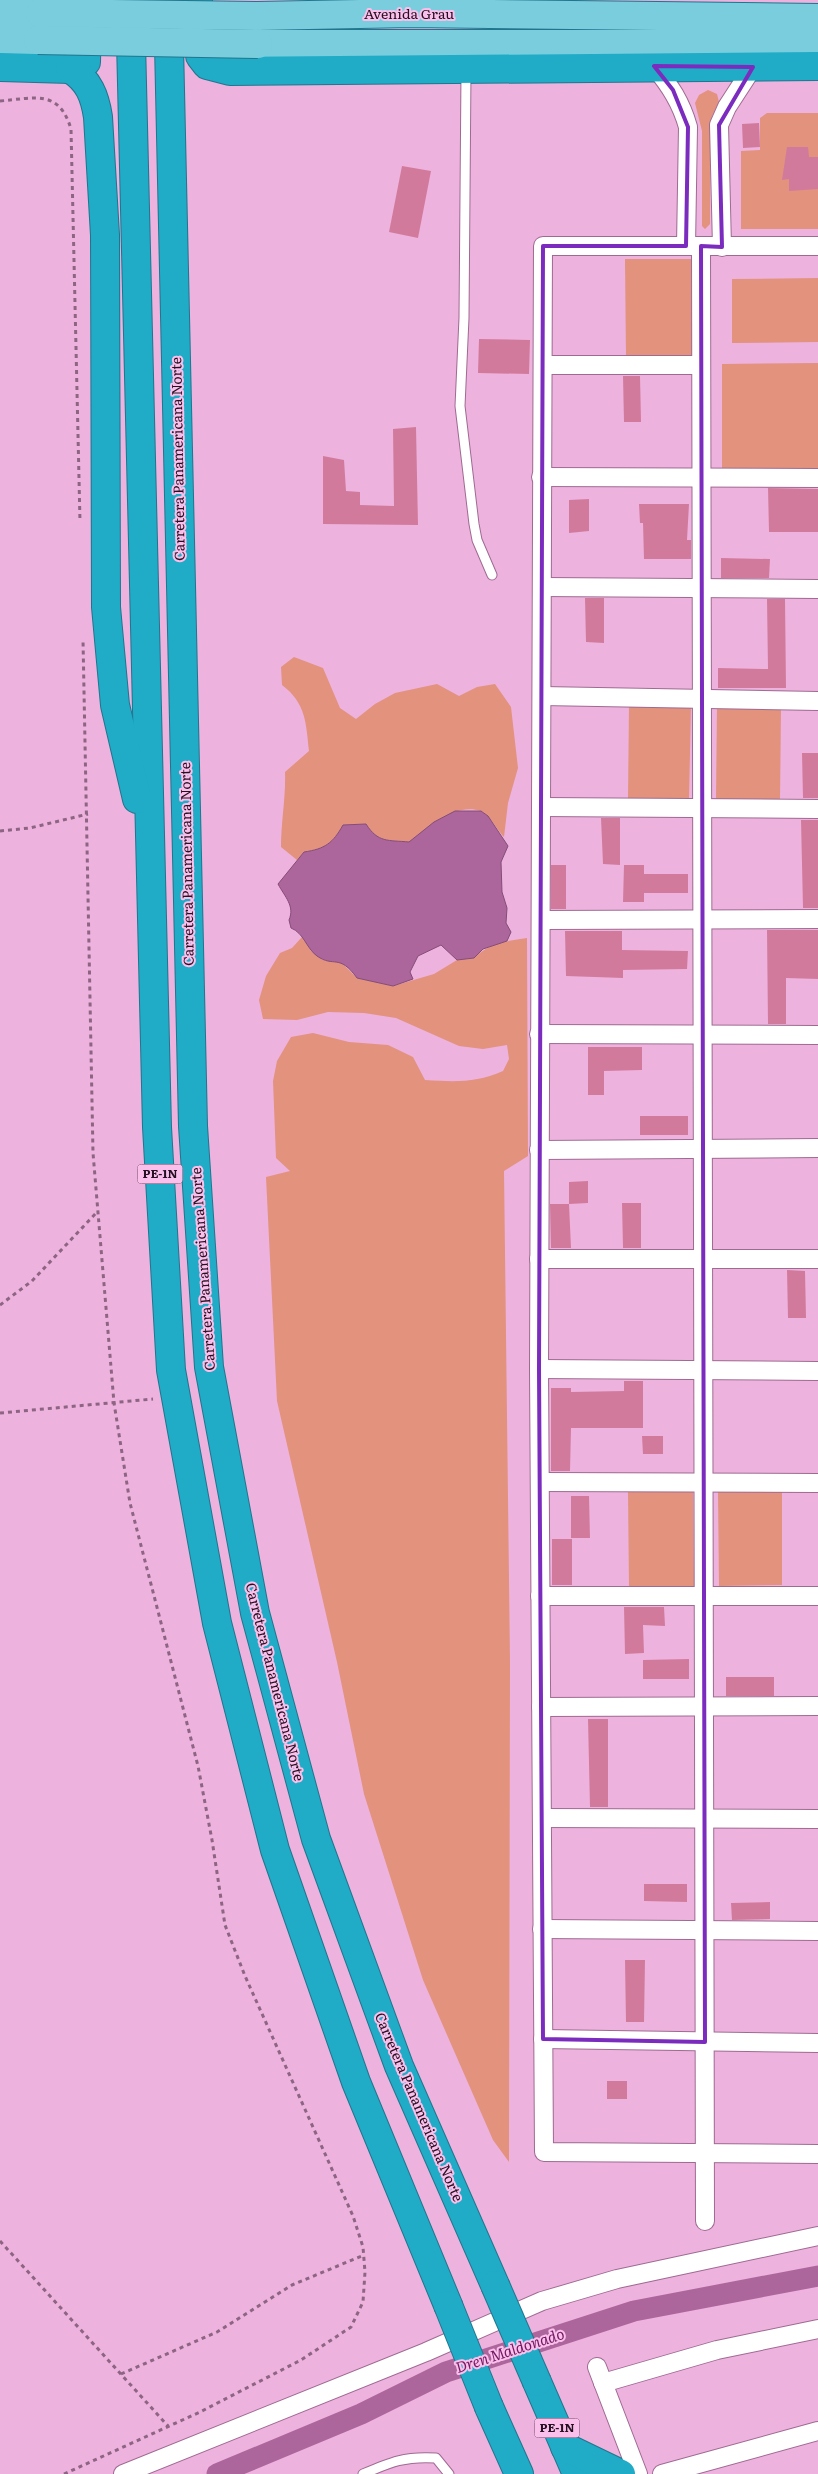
<svg xmlns="http://www.w3.org/2000/svg" width="818" height="2474" font-family="Literata,serif">
<style>
.green{fill:#e2927d}
.water{fill:#ad669c;stroke:#844c77}
.lines{fill:none;stroke-linecap:round;stroke-linejoin:round}
.canal{stroke:#ad669c;stroke-width:21}
.building{fill:#d27a9c}
.lane-casing{stroke:#9f6a92;stroke-width:11}
.street-casing{stroke:#9f6a92;stroke-width:20}
.primary-casing{stroke:#21758d;stroke-width:30}
.highway-casing{stroke:#21758d;stroke-width:30}
.path{stroke:#8d6583;stroke-width:3;stroke-dasharray:4 4;stroke-linecap:butt}
.lane{stroke:#fff;stroke-width:9}
.street{stroke:#fff;stroke-width:18}
.primary{stroke:#79cddd;stroke-width:28}
.highway{stroke:#20abc7;stroke-width:28}
.primary-bridge-casing{stroke:#21758d;stroke-width:30;stroke-linecap:butt}
.highway-bridge-casing{stroke:#21758d;stroke-width:30;stroke-linecap:butt}
.primary-bridge{stroke:#79cddd;stroke-width:28}
.highway-bridge{stroke:#20abc7;stroke-width:28}
.marked{fill:none;stroke:#7b2cbf;stroke-width:4;stroke-linejoin:round}
.labels{text-anchor:middle;stroke-width:4;stroke-linejoin:round;paint-order:stroke}
.shield{fill:#fac0eb;stroke:#64455d;stroke-width:1}
.shield-label{font-size:12px;font-weight:bold;fill:#241020}
.street-label{font-size:14px;fill:#241020;stroke:#fac0eb}
.water-label{font-size:15px;font-style:italic;fill:#711a62;stroke:#fac0eb}
</style>
<rect width="100%" height="100%" fill="#edb3de"/>
<!-- green -->
<g class="green">
<polygon points="708,90 717,94 719,102 712,116 710,131 710,224 705,229 702,226 702,131 695,103 699,95"/>
<polygon points="767,113 818,113 818,229 741,229 741,151 760,150 760,118"/>
<polygon points="625,259 691,259 692,358 626,359"/>
<polygon points="818,278 818,342 732,343 732,279"/>
<polygon points="818,363 818,468 722,468 722,364"/>
<path d="M294 657 323 668 340 708 356 719 375 704 395 693 437 684 459 696 477 687 495 684 511 707 518 768 508 803 504 837C498 831 488 813 481 811 454 802 428 828 409 842 388 840 378 843 366 824L343 825C333 843 325 849 304 852L297 860 281 847C281 821 286 797 285 772L309 751C306 723 306 703 282 685L281 667Z"/>
<polygon points="629,704 691,704 689,801 628,800"/>
<polygon points="717,704 781,705 780,802 716,801"/>
<path d="M302 937 311 951 323 960 340 961 357 978 393 986 434 974 457 960 474 958C489 943 507 941 527 938L528 1156 504 1171 510 1661 509 2162 493 2140 423 1980 364 1794 337 1662 277 1401 266 1177 290 1171 276 1158 273 1081 277 1061 291 1037 313 1033 349 1042 388 1045 413 1057 425 1080C455 1082 476 1083 503 1071L509 1059 507 1045 483 1049 459 1046 396 1018 364 1013 328 1012 297 1020 263 1019 259 1000 266 976 280 953 292 948Z"/>
<polygon points="693,1489 694,1588 629,1588 628,1490"/>
<polygon points="782,1490 782,1585 719,1586 718,1491"/>
</g>
<!-- water -->
<path class="water" d="M455 811H481L488 816 508 846 501 862 502 892 507 908 506 923 511 932 507 941 483 949 474 958 457 960 441 945 418 956 410 972 413 979 393 986 357 978C339 953 334 968 317 956 306 948 304 933 291 928L289 920C295 906 285 897 278 884L304 852C325 849 333 843 343 825L366 824C378 843 388 840 409 842L434 822Z"/>
<g class="lines">
<!-- canal -->
<polyline class="canal" points="217,2474 361,2414 446,2372 634,2311 818,2276"/>
</g>
<!-- building -->
<g class="building">
<polygon points="759,123 760,147 743,148 742,124"/>
<polygon points="787,147 808,147 809,157 818,157 818,189 789,191 789,179 782,180"/>
<polygon points="402,166 431,171 418,238 389,232"/>
<polygon points="479,339 530,340 529,374 478,373"/>
<polygon points="623,376 640,376 641,422 624,422"/>
<polygon points="416,427 418,525 323,524 323,456 344,460 346,491 360,492 360,505 394,506 393,429"/>
<polygon points="768,488 818,489 818,532 769,532"/>
<polygon points="589,499 589,531 569,533 569,500"/>
<polygon points="639,504 689,504 687,540 691,540 691,559 644,559 643,523 640,523"/>
<polygon points="721,558 770,559 769,578 721,578"/>
<polygon points="585,598 604,598 604,643 586,642"/>
<polygon points="767,599 785,599 786,688 718,688 718,668 768,669"/>
<polygon points="802,753 818,753 818,798 803,798"/>
<polygon points="601,818 620,818 620,865 603,864"/>
<polygon points="801,820 818,820 818,908 803,908"/>
<rect x="551" y="865" width="15" height="44"/>
<polygon points="624,865 644,865 644,874 688,874 688,893 644,893 644,902 623,902"/>
<polygon points="767,930 818,930 818,979 786,978 786,1024 768,1024"/>
<polygon points="565,931 622,931 622,950 688,951 687,969 623,970 623,978 566,976"/>
<polygon points="588,1047 642,1047 642,1070 604,1071 604,1095 588,1095"/>
<rect x="640" y="1116" width="48" height="19"/>
<polygon points="588,1181 588,1203 569,1204 569,1182"/>
<polygon points="622,1203 641,1203 641,1248 623,1248"/>
<polygon points="550,1204 569,1204 571,1248 551,1248"/>
<polygon points="787,1270 805,1271 806,1318 788,1318"/>
<polygon points="624,1381 643,1381 643,1428 571,1428 570,1471 551,1471 551,1388 571,1388 571,1392 624,1391"/>
<polygon points="642,1436 663,1436 663,1454 643,1454"/>
<polygon points="571,1496 589,1496 590,1538 571,1538"/>
<rect x="552" y="1539" width="20" height="46"/>
<polygon points="624,1607 664,1607 665,1626 643,1625 644,1653 625,1654"/>
<polygon points="689,1659 689,1679 643,1679 643,1660"/>
<rect x="726" y="1677" width="48" height="19"/>
<polygon points="588,1719 608,1719 608,1807 590,1807"/>
<polygon points="644,1884 687,1884 687,1902 644,1901"/>
<polygon points="770,1902 770,1919 732,1920 731,1903"/>
<polygon points="625,1960 645,1960 644,2022 626,2022"/>
<rect x="607" y="2081" width="20" height="18"/>
</g>
<g class="lines">
<!-- lane casing -->
<g class="lane-casing">
<g id="lane">
<polyline points="466,72 464,318 460,406 474,524 477,540 492,575"/>
<path d="M363 2474C391 2462 405 2456 436 2458L449 2474"/>
</g>
</g>
<!-- street casing -->
<g class="street-casing">
<g id="street">
<path d="M654 66C670 86 681 102 688 127L686 246"/>
<polyline points="701,246 705,2221"/>
<polyline points="818,246 543,246 539,1369 544,2152 818,2154"/>
<polyline points="722,247 719,125 727,107 753,67"/>
<polyline points="543,365 701,365"/>
<polyline points="541,477 818,478"/>
<polyline points="542,587 818,589"/>
<polyline points="542,696 818,701"/>
<polyline points="542,807 818,809"/>
<polyline points="541,920 818,919"/>
<polyline points="539,1034 818,1035"/>
<polyline points="539,1150 818,1148"/>
<polyline points="539,1259 818,1259"/>
<polyline points="539,1369 818,1371"/>
<polyline points="540,1482 818,1483"/>
<polyline points="540,1596 818,1596"/>
<polyline points="541,1707 818,1706"/>
<polyline points="542,1818 818,1819"/>
<polyline points="542,1929 818,1931"/>
<polyline points="543,2039 818,2043"/>
<polyline points="597,2367 638,2474"/>
<polyline points="603,2383 717,2350 818,2329"/>
<polyline points="123,2474 426,2352 542,2301 617,2279 818,2236"/>
<polyline points="662,2474 818,2431"/>
</g>
</g>
<!-- primary casing -->
<g class="primary-casing">
<g id="primary">
<polyline points="0,13 40,13"/>
<polyline points="257,16 411,13 818,18"/>
<polyline points="0,40 38,40"/>
<polyline points="258,44 818,44"/>
</g>
</g>
<!-- highway casing -->
<g class="highway-casing">
<g id="highway">
<polyline points="130,0 157,1127 171,1370 217,1623 275,1850 356,2082 448,2305"/>
<polyline points="168,0 193,1126 209,1367 255,1613 316,1839 399,2066 495,2285"/>
<polyline points="198,0 200,56 207,65 230,71 818,66"/>
<polyline points="0,67 70,69 80,66 86,62 87,16"/>
<path d="M70 69C89 80 95 97 98 117L105 235 106 607 115 705 137 799"/>
<polyline points="537,2382 577,2474"/>
<polyline points="489,2407 519,2474"/>
<polyline points="565,2447 621,2474"/>
</g>
</g>
<!-- path -->
<g class="path">
<path d="M0 101C35 98 59 89 71 129L80 522"/>
<polyline points="0,831 30,828 88,814"/>
<polyline points="0,1305 32,1281 98,1211"/>
<polyline points="0,1413 153,1399"/>
<polyline points="0,2241 168,2426"/>
<polyline points="121,2374 217,2332 292,2285 364,2255"/>
<polyline points="64,2474 200,2412 301,2360 351,2327 363,2302 365,2272 363,2247 353,2216 245,1976 225,1925 212,1840 198,1766 130,1503 114,1403 93,1153 83,640"/>
</g>
<!-- lane -->
<use href="#lane" class="lane"/>
<!-- street -->
<use href="#street" class="street"/>
<!-- primary -->
<use href="#primary" class="primary"/>
<!-- highway -->
<use href="#highway" class="highway"/>
<!-- primary-bridge casing -->
<g class="primary-bridge-casing">
<g id="primary-bridge">
<polyline points="40,13 257,16"/>
<polyline points="38,40 258,44"/>
</g>
</g>
<!-- highway-bridge casing -->
<g class="highway-bridge-casing">
<g id="highway-bridge">
<polyline points="495,2285 537,2382"/>
<polyline points="448,2305 489,2407"/>
</g>
</g>
<!-- primary-bridge -->
<use href="#primary-bridge" class="primary-bridge"/>
<!-- highway-bridge -->
<use href="#highway-bridge" class="highway-bridge"/>
</g>
<!-- marked area -->
<path class="marked" d="M654 66 753 67 719 125 722 247 701 246 705 2042 543 2039 539 1369 543 246H686L688 127 673 90Z"/>
<g class="labels">
<!-- shield labels -->
<g class="shield">
<rect x="137.5" y="1164.5" width="45" height="19" rx="4"/>
<rect x="534.5" y="2418.5" width="45" height="19" rx="4"/>
</g>
<g class="shield-label">
<text x="160" y="1178">PE-1N</text>
<text x="557" y="2432">PE-1N</text>
</g>
<!-- street labels -->
<g class="street-label">
<text x="409" y="19">Avenida Grau</text>
<text transform="translate(178 459) rotate(-91)" y="5">Carretera Panamericana Norte</text>
<text transform="translate(187 864) rotate(-91)" y="5">Carretera Panamericana Norte</text>
<text transform="translate(203 1269) rotate(-94)" y="5">Carretera Panamericana Norte</text>
<text transform="translate(275 1682) rotate(76)" y="5">Carretera Panamericana Norte</text>
<text transform="translate(419 2107) rotate(67)" y="5">Carretera Panamericana Norte</text>
</g>
<!-- water labels -->
<g class="water-label">
<text transform="translate(510 2351) rotate(-18)" y="5">Dren Maldonado</text>
</g>
</g>
</svg>
